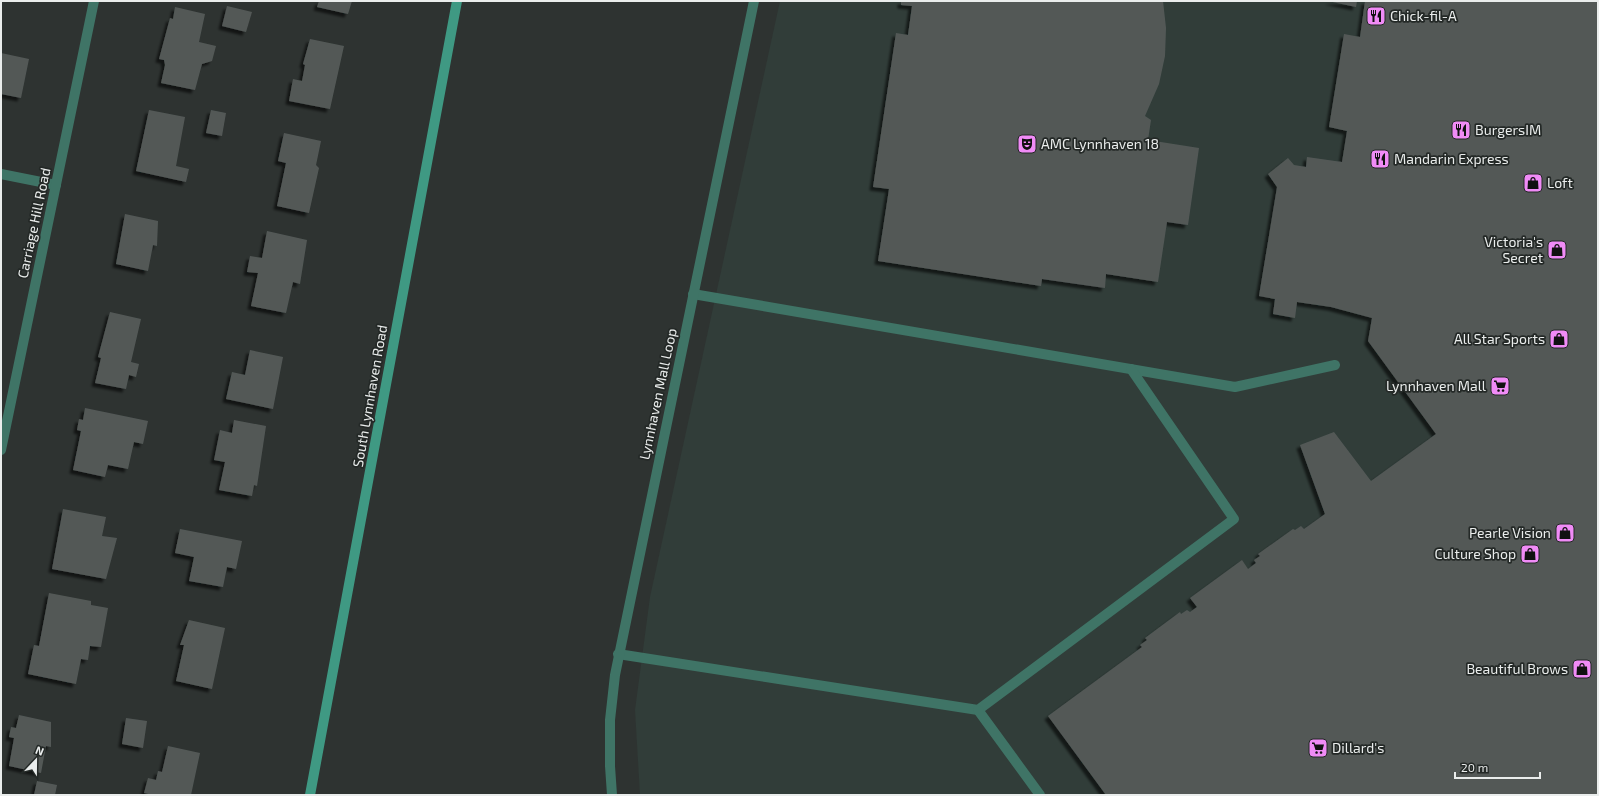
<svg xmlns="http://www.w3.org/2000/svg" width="1599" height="796" font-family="'Exo 2',sans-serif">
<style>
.built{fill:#313d39}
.building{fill:#535957;filter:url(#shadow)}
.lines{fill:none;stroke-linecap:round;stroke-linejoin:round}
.lane{stroke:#3f7466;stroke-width:10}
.street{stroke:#3f7466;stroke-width:10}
.secondary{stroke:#3f9983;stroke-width:10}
.labels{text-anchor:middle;stroke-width:3.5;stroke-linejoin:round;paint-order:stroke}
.poi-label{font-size:14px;fill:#eaedec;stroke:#242927;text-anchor:start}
.street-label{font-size:14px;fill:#eaedec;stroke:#242927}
</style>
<defs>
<filter id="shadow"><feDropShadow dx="-3.5" dy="3.5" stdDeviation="1" flood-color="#0009"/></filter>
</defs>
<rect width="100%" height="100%" fill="#2e3331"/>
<!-- built -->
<polygon class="built" points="780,1 1598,1 1598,795 640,795 635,710 650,597"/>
<!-- building -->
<g class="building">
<polygon points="319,1 352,1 348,14 317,7"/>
<polygon points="901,1 1163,1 1166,28 1165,56 1159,84 1145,116 1151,120 1148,140 1199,148 1188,225 1167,222 1158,282 1106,274 1105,288 1042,279 1041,286 878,261 889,189 873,187 896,33 908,35 912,6 901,5"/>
<polygon points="1328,1 1357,1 1356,7"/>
<polygon points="1365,1 1598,1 1598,795 1106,795 1048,716 1142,647 1140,645 1147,640 1145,638 1180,612 1181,614 1187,610 1190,612 1197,607 1190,598 1242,560 1248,569 1256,563 1254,560 1260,556 1258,554 1293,529 1295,530 1301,526 1304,529 1325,514 1300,445 1334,432 1371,481 1436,434 1368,341 1372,318 1331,307 1297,302 1295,318 1273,314 1275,299 1259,296 1277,187 1268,174 1288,158 1294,165 1306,167 1307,157 1342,162 1347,131 1329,127 1344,34 1360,37"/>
<polygon points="227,6 252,12 246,32 222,26"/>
<polygon points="175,7 205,14 199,42 216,46 212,61 202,64 195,90 161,83 165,65 164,60 159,59 170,18 173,19"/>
<polygon points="310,39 344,46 330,109 289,101 293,79 302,81 305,65 303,64"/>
<polygon points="1,53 29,59 21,98 1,94"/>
<polygon points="149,110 185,117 176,166 189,169 186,182 136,171"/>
<polygon points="211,110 226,113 222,136 206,133"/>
<polygon points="284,133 321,141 316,165 319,168 309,213 277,206 286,163 278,161"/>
<polygon points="125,214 158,221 157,246 153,245 148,271 116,264"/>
<polygon points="267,231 307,240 300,284 293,282 286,313 251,306 258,273 247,272 250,256 262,258"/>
<polygon points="110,312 141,319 131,362 139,364 136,377 129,375 126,389 95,383 101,358 98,357"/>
<polygon points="250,350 283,357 273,409 226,399 232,372 245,375"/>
<polygon points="85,408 148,421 143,444 134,442 128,469 108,465 105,477 73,470 81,431 77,430 79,419 83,420"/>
<polygon points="234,420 266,426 257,486 254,485 252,496 219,490 225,462 214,460 220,430 232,433"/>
<polygon points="63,509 106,517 102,536 117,538 106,579 52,569"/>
<polygon points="180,529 242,541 236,569 227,567 223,587 189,581 194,557 175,553"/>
<polygon points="49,593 91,601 91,605 108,608 101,647 90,646 88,660 81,659 76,684 28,674 34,645 39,646"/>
<polygon points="189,620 225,628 212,689 176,681 184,645 180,645"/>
<polygon points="19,715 51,722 51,747 46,746 41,773 9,766 14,738 9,737 11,727 16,728"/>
<polygon points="126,718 147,721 143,748 122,744"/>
<polygon points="168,746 200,753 191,795 153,795 144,793 148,778 156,780 158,771 162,772"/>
<polygon points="37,781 57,785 55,795 34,795"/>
</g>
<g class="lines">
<!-- lane -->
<g class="lane">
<polyline points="693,294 1235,387 1335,365"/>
<polyline points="618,654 978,710 1234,519 1131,369"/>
<polyline points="978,710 1040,795"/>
</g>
<!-- street -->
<g class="street">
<polyline points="1,174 56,185"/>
<polyline points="1,450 94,1"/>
<polyline points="612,795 610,766 610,720 615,675 754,1"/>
</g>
<!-- secondary -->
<polyline class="secondary" points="310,795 457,1"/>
</g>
<!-- icons -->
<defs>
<g id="restaurant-square" transform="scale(1)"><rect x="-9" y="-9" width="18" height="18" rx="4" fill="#f08bf6" stroke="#242927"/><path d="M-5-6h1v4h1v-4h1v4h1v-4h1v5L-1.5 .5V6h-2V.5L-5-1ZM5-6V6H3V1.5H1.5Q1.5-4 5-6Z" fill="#111"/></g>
<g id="theatre-square" transform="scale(1)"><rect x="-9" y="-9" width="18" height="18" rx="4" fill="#f08bf6" stroke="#242927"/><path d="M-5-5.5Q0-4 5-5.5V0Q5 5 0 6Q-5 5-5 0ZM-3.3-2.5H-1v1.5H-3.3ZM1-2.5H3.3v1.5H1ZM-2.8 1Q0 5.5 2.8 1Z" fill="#111"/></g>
<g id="shop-square" transform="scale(1)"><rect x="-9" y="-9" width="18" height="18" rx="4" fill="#f08bf6" stroke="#242927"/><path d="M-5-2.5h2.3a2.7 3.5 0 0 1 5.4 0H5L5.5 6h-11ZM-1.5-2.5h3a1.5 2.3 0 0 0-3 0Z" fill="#111"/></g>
<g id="supermarket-square" transform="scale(1)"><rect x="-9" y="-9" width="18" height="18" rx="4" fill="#f08bf6" stroke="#242927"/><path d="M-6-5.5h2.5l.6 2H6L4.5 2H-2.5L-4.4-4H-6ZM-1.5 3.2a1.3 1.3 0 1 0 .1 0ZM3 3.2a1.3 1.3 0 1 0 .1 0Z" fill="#111"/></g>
</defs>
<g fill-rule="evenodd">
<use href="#restaurant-square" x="1376" y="16"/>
<use href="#restaurant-square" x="1461" y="130"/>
<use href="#theatre-square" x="1027" y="144"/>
<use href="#restaurant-square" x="1380" y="159"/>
<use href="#shop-square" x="1533" y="183"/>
<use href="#shop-square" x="1557" y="250"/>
<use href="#shop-square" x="1559" y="339"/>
<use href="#supermarket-square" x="1500" y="386"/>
<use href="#shop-square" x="1565" y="533"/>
<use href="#shop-square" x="1530" y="554"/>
<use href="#shop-square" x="1582" y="669"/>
<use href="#supermarket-square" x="1318" y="748"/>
</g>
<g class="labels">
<!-- poi labels -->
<g class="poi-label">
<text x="1390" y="21">Chick-fil-A</text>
<text x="1475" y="135">BurgersIM</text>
<text x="1041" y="149">AMC Lynnhaven 18</text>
<text x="1394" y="164">Mandarin Express</text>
<text x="1547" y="188">Loft</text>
<text x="1543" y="247" text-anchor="end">Victoria's<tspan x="1543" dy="16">Secret</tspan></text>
<text x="1545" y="344" text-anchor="end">All Star Sports</text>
<text x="1486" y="391" text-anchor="end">Lynnhaven Mall</text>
<text x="1551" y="538" text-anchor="end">Pearle Vision</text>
<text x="1516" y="559" text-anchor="end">Culture Shop</text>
<text x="1568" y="674" text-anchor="end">Beautiful Brows</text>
<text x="1332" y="753">Dillard's</text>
</g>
<!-- street labels -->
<g class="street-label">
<text transform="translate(34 223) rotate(-78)" y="5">Carriage Hill Road</text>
<text transform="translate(658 394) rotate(-78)" y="5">Lynnhaven Mall Loop</text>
<text transform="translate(370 396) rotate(-80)" y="5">South Lynnhaven Road</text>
</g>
</g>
<!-- border -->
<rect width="1599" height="796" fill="none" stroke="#eaedec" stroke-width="4"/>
<!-- north arrow -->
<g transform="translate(36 760) rotate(22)" stroke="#242927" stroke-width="3" paint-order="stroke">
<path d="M0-3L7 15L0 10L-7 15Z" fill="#eaedec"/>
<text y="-6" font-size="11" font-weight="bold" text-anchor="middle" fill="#eaedec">N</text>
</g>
<!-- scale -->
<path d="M1455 772v6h85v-6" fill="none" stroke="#eaedec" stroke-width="2"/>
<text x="1461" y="772" font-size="12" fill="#eaedec" stroke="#242927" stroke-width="3" paint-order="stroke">20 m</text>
</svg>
